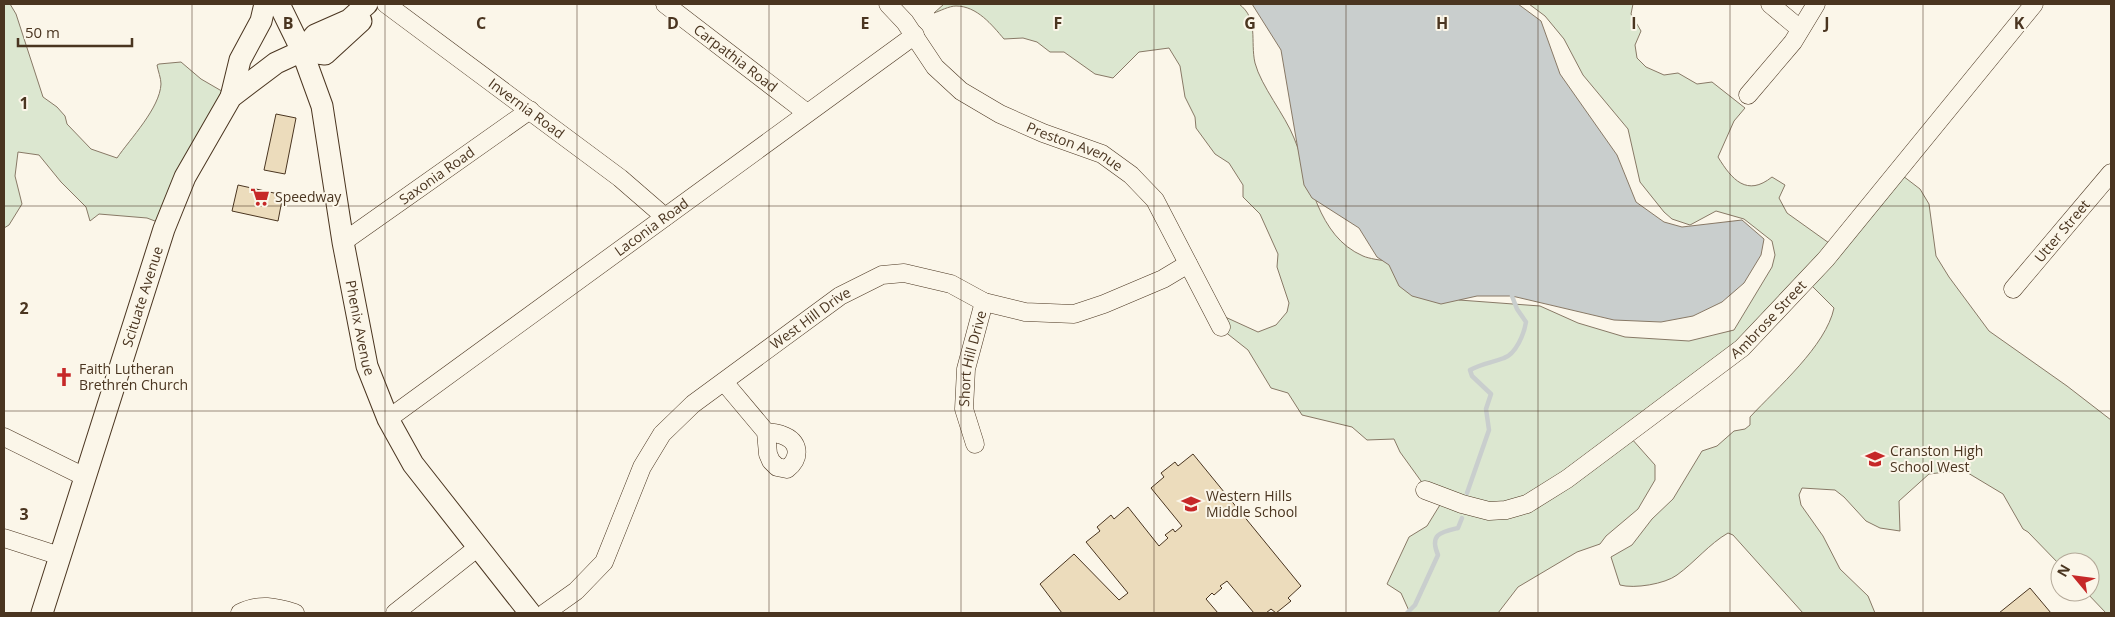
<svg xmlns="http://www.w3.org/2000/svg" width="2115" height="617" font-family="'Open Sans',sans-serif">
<style>
.green{fill:#dce7d0;stroke:#887966}
.water{fill:#c9cecd;stroke:#887966}
.lines{fill:none;stroke-linecap:round;stroke-linejoin:round}
.stream{stroke:#c9cecd;stroke-width:4.5}
.building{fill:#ecdcbc;stroke:#4a3520}
.minor-casing{stroke:#4a3520;stroke-width:19}
.major-casing{stroke:#4a3520;stroke-width:23}
.minor{stroke:#fbf6e9;stroke-width:18}
.major{stroke:#fbf6e9;stroke-width:21}
.grid{fill:none;stroke:#4a3520;stroke-width:1;stroke-opacity:0.55}
.labels{text-anchor:middle;stroke-width:4;stroke-linejoin:round;paint-order:stroke}
.street-label{font-size:14px;fill:#4a3520;stroke:#fbf6e9}
.poi-label{font-size:14px;fill:#4a3520;stroke:#fbf6e9;text-anchor:start}
.grid-label{font-size:16px;text-anchor:middle;font-weight:bold;fill:#4a3520;stroke:#fbf6e9;stroke-width:4;stroke-linejoin:round;paint-order:stroke}
</style>
<rect width="100%" height="100%" fill="#fbf6e9"/>
<!-- green -->
<g class="green">
<path d="M4 4H10L16 14 43 97 57 107 65 116 67 124 91 149 117 158C130 139 160 108 161 84 161 78 158 71 157 65L159 64 181 62 201 79 232 97 168 226 147 218 99 214 90 221 86 207 61 182 39 155 18 152 15 176 22 204 9 225 4 228Z"/>
<path d="M944 4H1239C1259 19 1250 41 1255 63 1261 86 1285 115 1294 138 1311 179 1317 236 1363 256 1374 261 1409 263 1423 265L1449 294 1459 300 1540 306 1578 323 1625 337 1689 341 1734 330 1772 267 1775 255 1772 241 1744 219 1716 211 1690 225 1672 219 1664 212 1640 182 1628 129 1583 75 1564 39 1545 16 1529 4H1633L1631 14 1641 31 1635 45 1637 58 1646 67 1664 75 1678 73 1697 84 1712 82 1745 108 1734 121 1718 157C1732 180 1747 197 1772 177L1785 185 1779 198 1787 213 1836 248 1903 176 1920 189 1929 204 1936 256 1949 277 1989 331 2067 386 2111 420V613H2106L2086 592H2090V562H2060V565L2028 532 2023 529 2003 494 1963 470 1929 474 1899 501 1900 531 1880 528 1866 521 1844 497 1835 490 1802 488 1799 495 1801 505 1823 536 1840 569 1868 596 1875 613H1803L1733 535 1728 533C1709 544 1695 562 1677 575 1665 584 1634 589 1620 585L1611 557 1632 545 1652 519 1673 499 1702 451 1717 446 1734 431 1745 429 1750 425V417C1777 388 1826 346 1834 308L1811 285 1631 438 1655 465V480L1638 509 1606 536 1600 544 1577 552 1518 587 1498 613H1410L1401 593 1387 584 1409 537 1427 526 1443 500 1426 488 1400 452 1394 439 1367 440 1352 427 1302 415 1288 393 1271 388 1248 350 1224 331 1223 316 1258 332 1276 325 1287 312 1289 303 1277 267 1278 254 1260 214 1243 197V185L1229 163 1215 154 1196 128 1195 117 1185 97 1180 66 1169 48 1139 52 1113 78 1095 74 1064 52H1050L1037 42 1023 38 1004 39C992 25 977 6 956 6 949 6 940 11 934 13Z"/>
</g>
<!-- water -->
<polygon class="water" points="1252,4 1518,4 1541,21 1560,74 1617,155 1636,202 1664,222 1682,227 1742,220 1764,239 1761,255 1744,283 1722,302 1693,316 1661,322 1614,320 1512,296 1477,296 1441,304 1412,296 1399,286 1389,265 1377,257 1359,228 1312,198 1304,185 1281,50"/>
<g class="lines">
<!-- stream -->
<g class="stream">
<path d="M1467 493 1489 430 1486 409 1491 394 1472 376 1470 370C1483 363 1491 363 1504 358 1516 354 1524 334 1526 322L1517 309 1512 296"/>
<path d="M1407 613 1415 605 1438 555C1429 534 1441 532 1458 528L1462 518"/>
</g>
</g>
<!-- building -->
<g class="building">
<polygon points="276,114 296,118 285,174 264,170"/>
<polygon points="238,185 283,195 278,221 232,211"/>
<polygon points="1193,454 1301,586 1288,598 1291,601 1276,613 1271,609 1266,613 1254,613 1227,581 1220,586 1222,588 1214,595 1212,593 1206,599 1218,613 1062,613 1040,584 1074,554 1119,600 1128,593 1086,542 1100,531 1097,527 1111,515 1114,519 1128,507 1159,546 1168,538 1165,535 1173,529 1175,532 1182,526 1151,488 1164,477 1161,473 1175,462 1178,466"/>
<polygon points="2030,588 2051,613 1999,613"/>
</g>
<g class="lines">
<!-- minor casing -->
<g class="minor-casing">
<g id="minor">
<path id="s1" d="M386 4 620 178 665 217"/>
<path id="s2" d="M665 4 807 113"/>
<path id="s3" d="M888 4 905 22 935 67 961 91 1000 114 1043 133 1102 154 1131 175 1155 200 1221 327"/>
<polyline points="1770,4 1800,29"/>
<polyline points="1748,95 1793,42 1816,4"/>
<path id="s4" d="M343 242 530 110"/>
<path id="s5" d="M2013 289 2111 173"/>
<path d="M724 382 766 432 768 454 771 461 777 467 787 469C801 458 800 441 782 435 777 433 771 433 766 432"/>
<path id="s6" d="M388 419 915 35"/>
<polyline points="4,437 85,477"/>
<path id="s7" d="M975 444 964 409 966 369 984 302"/>
<path id="s8" d="M1425 490 1462 504 1489 511 1506 510 1527 504 1567 479 1742 348 1826 259 2034 4"/>
<polyline points="4,538 60,556"/>
<path d="M240 613C259 603 276 607 295 613"/>
<polyline points="395,613 477,548"/>
<path id="s9" d="M545 613 576 591 604 562 642 467 662 434 693 404 840 296 882 275 904 273 951 284 984 302 1025 312 1074 314 1104 304 1163 279 1188 264"/>
</g>
</g>
<!-- major casing -->
<g class="major-casing">
<g id="major">
<path id="s10" d="M279 4 302 51 322 106 343 242 367 366 388 419 413 464 530 613"/>
<polyline points="302,51 325,54 361,21"/>
<polyline points="231,97 240,60 261,21 265,4"/>
<path id="s11" d="M42 613 164 229 185 177 231 97 276 63 302 51 315 35 349 20 367 4"/>
</g>
</g>
<!-- minor -->
<use href="#minor" class="minor"/>
<!-- major -->
<use href="#major" class="major"/>
</g>
<!-- grid -->
<path class="grid" d="M192 4V613M385 4V613M577 4V613M769 4V613M961 4V613M1154 4V613M1346 4V613M1538 4V613M1730 4V613M1923 4V613M4 206H2111M4 411H2111"/>
<!-- icons -->
<defs>
<g id="supermarket-bare" transform="scale(1.5)"><path d="M-6-5.5h2.5l.6 2H6L4.5 2H-2.5L-4.4-4H-6ZM-1.5 3.2a1.3 1.3 0 1 0 .1 0ZM3 3.2a1.3 1.3 0 1 0 .1 0Z" fill="#c62828" stroke="#fbf6e9" stroke-width="2.5" paint-order="stroke"/></g>
<g id="church-bare" transform="scale(1.5)"><path d="M-1.2-6h2.4v3.5h3.3v2.4h-3.3V6h-2.4V-.1h-3.3v-2.4h3.3Z" fill="#c62828" stroke="#fbf6e9" stroke-width="2.5" paint-order="stroke"/></g>
<g id="school-bare" transform="scale(1.5)"><path d="M0-5L7-2L0 1L-7-2ZM-4 1L0 2.5L4 1V4Q0 6-4 4Z" fill="#c62828" stroke="#fbf6e9" stroke-width="2.5" paint-order="stroke"/></g>
</defs>
<g fill-rule="evenodd">
<use href="#supermarket-bare" x="260" y="197"/>
<use href="#church-bare" x="64" y="377"/>
<use href="#school-bare" x="1875" y="459"/>
<use href="#school-bare" x="1191" y="504"/>
</g>
<g class="labels">
<!-- street labels -->
<g class="street-label">
<text dy="5" stroke="none"><textPath href="#s2" startOffset="89">Carpathia Road</textPath></text>
<text dy="5" stroke="none"><textPath href="#s1" startOffset="175">Invernia Road</textPath></text>
<text dy="5" stroke="none"><textPath href="#s3" startOffset="241">Preston Avenue</textPath></text>
<text dy="5" stroke="none"><textPath href="#s4" startOffset="115">Saxonia Road</textPath></text>
<text dy="5" stroke="none"><textPath href="#s6" startOffset="326">Laconia Road</textPath></text>
<text dy="5" stroke="none"><textPath href="#s5" startOffset="76">Utter Street</textPath></text>
<text dy="5" stroke="none"><textPath href="#s11" startOffset="332">Scituate Avenue</textPath></text>
<text dy="5" stroke="none"><textPath href="#s8" startOffset="411">Ambrose Street</textPath></text>
<text dy="5" stroke="none"><textPath href="#s9" startOffset="408">West Hill Drive</textPath></text>
<text dy="5" stroke="none"><textPath href="#s10" startOffset="336">Phenix Avenue</textPath></text>
<text dy="5" stroke="none"><textPath href="#s7" startOffset="88">Short Hill Drive</textPath></text>
</g>
<!-- poi labels -->
<g class="poi-label">
<text x="275" y="202">Speedway</text>
<text x="79" y="374">Faith Lutheran<tspan x="79" dy="16">Brethren Church</tspan></text>
<text x="1890" y="456">Cranston High<tspan x="1890" dy="16">School West</tspan></text>
<text x="1206" y="501">Western Hills<tspan x="1206" dy="16">Middle School</tspan></text>
</g>
</g>
<g class="grid-label">
<text x="288" y="29">B</text>
<text x="481" y="29">C</text>
<text x="673" y="29">D</text>
<text x="865" y="29">E</text>
<text x="1058" y="29">F</text>
<text x="1250" y="29">G</text>
<text x="1442" y="29">H</text>
<text x="1634" y="29">I</text>
<text x="1827" y="29">J</text>
<text x="2019" y="29">K</text>
<text x="24" y="109">1</text>
<text x="24" y="314">2</text>
<text x="24" y="520">3</text>
</g>
<!-- border -->
<rect width="2115" height="617" fill="none" stroke="#4a3520" stroke-width="10"/>
<!-- north arrow -->
<g transform="translate(2075 577) rotate(299)"><circle r="24" fill="#fbf6e9" stroke="#b4a999"/>
<path d="M0-4L9 19L0 12L-9 19Z" fill="#c62828"/>
<text y="-8" font-size="14" font-weight="bold" text-anchor="middle" fill="#4a3520">N</text>
</g>
<!-- scale -->
<path d="M18 38v8h114v-8" fill="none" stroke="#4a3520" stroke-width="2.5"/>
<text x="25" y="38" font-size="15" fill="#4a3520" stroke="#fbf6e9" stroke-width="4" paint-order="stroke">50 m</text>
</svg>
